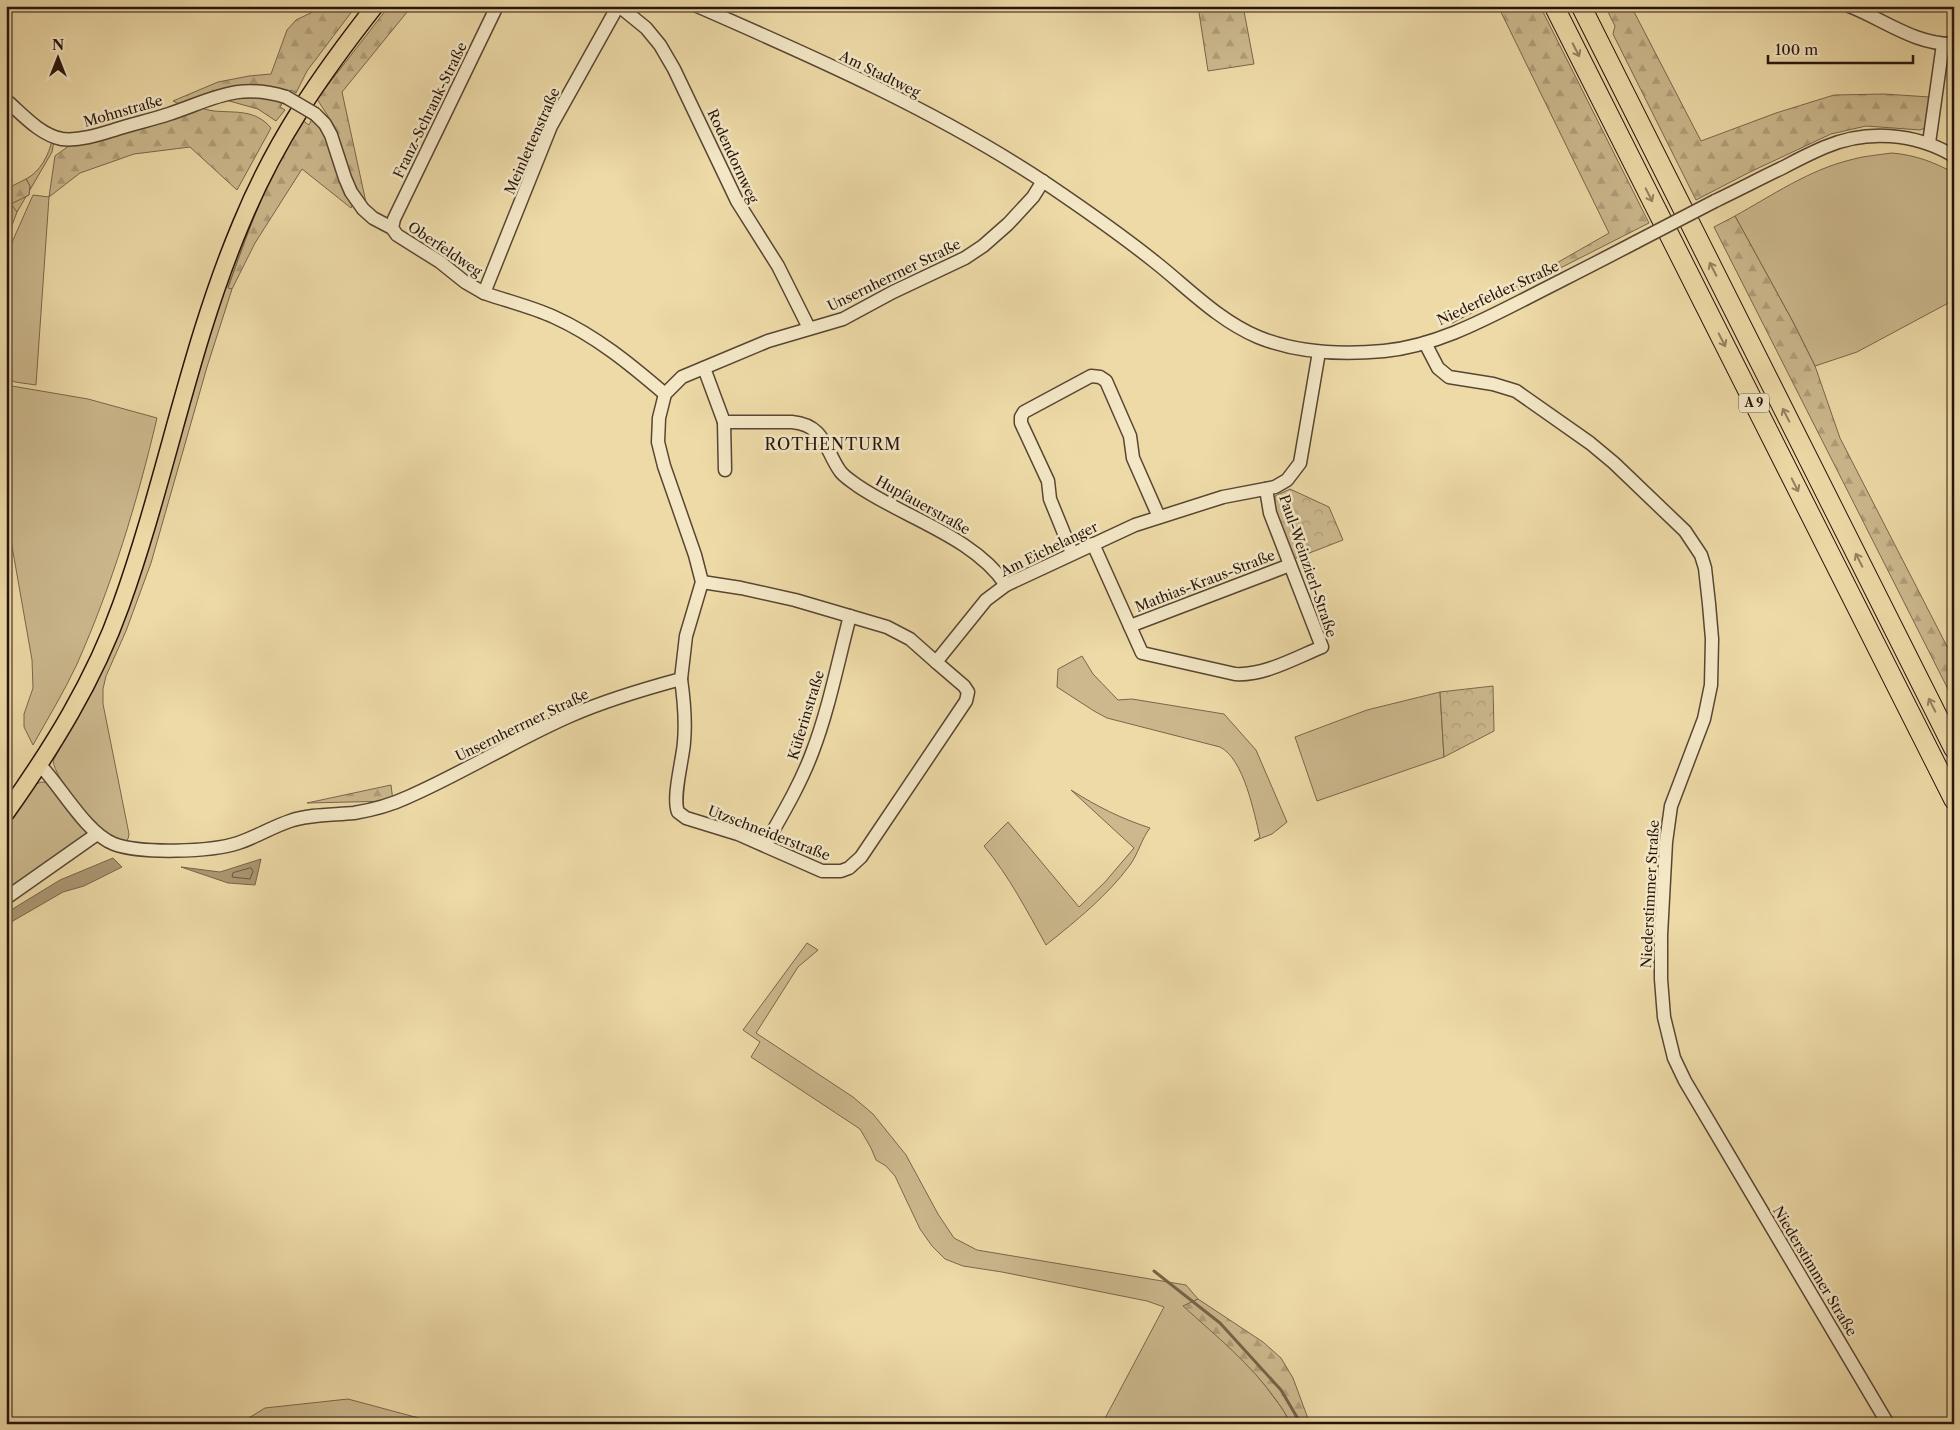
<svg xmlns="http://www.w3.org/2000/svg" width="1960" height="1430" font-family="'Libre Caslon Text',serif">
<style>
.green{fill:#cbb88d;stroke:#79664c}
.forest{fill:url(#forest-firs);stroke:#79664c}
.park{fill:url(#park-crowns);stroke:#79664c}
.water{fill:#aa9772;stroke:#766349}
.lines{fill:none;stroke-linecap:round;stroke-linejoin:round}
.shore{stroke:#68563f;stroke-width:1}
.stream{stroke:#766349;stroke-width:3}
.minor-casing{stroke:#584633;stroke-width:15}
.major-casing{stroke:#27140c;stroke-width:19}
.highway-casing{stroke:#27140c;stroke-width:21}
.minor{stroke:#f3e7c6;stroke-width:12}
.major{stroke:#eddaa7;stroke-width:16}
.highway{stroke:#eddaa7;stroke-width:19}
.minor-bridge-casing{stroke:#584633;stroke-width:15;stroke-linecap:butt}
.minor-bridge{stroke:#f3e7c6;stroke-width:12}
.oneway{stroke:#948161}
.labels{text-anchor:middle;stroke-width:5;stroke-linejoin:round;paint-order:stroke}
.shield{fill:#f3e7c6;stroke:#645344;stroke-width:1}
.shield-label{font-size:12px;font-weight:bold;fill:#27140c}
.street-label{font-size:14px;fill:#27140c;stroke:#f3e7c6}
.quarter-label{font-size:16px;letter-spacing:1px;fill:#27140c;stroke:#f3e7c6}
</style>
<defs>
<pattern id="forest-firs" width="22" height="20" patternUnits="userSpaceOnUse" patternTransform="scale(1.25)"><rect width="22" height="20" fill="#cbb88d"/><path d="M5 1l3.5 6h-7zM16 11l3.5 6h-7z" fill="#ae9d78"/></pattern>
<pattern id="park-crowns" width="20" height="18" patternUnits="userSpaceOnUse" patternTransform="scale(1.25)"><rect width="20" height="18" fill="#cbb88d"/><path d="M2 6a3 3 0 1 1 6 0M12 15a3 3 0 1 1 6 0" fill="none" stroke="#ae9d78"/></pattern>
</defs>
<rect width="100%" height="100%" fill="#eddaa7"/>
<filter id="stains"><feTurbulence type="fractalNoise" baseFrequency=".004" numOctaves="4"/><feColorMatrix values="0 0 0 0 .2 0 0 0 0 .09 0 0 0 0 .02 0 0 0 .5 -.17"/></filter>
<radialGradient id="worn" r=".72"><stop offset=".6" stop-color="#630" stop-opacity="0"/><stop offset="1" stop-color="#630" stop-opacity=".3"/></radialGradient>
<!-- green -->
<g class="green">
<path d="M52 140 54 141 52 152 17 212 10 204 29 195 30 186 26 179C40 172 49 155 52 140Z"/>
<path d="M1892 153C1915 155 1934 162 1954 173V300L1857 352 1815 366 1793 322 1735 216C1771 196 1809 170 1850 160 1863 156 1878 155 1892 153Z"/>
<path d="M262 194 228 287 232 289 207 367 151 563 126 631 106 676 103 689V704L129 834 128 839 125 842C118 839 109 836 103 832 88 820 56 779 53 761L97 680 218 300 235 250Z"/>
<polygon points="33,195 49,197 36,385 15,382 6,378 6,265 13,240"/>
<path d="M6 385 88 399 157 418C137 503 112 585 77 664 64 692 48 718 33 745L24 727V714L33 688 32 660 6 512Z"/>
<path d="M1082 656 1093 674 1118 700 1132 699 1224 714 1256 750 1287 822 1272 834 1254 841 1260 837C1254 813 1244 759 1220 747L1107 718 1094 711 1057 687 1058 669Z"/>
<polygon points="1440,692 1444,757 1317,801 1295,737 1367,710"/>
<polygon points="41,782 50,783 86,832 86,838 6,893 6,821 34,785"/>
<path d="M1071 790C1098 807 1120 818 1150 828 1142 838 1138 854 1130 865 1107 896 1076 921 1046 945 1027 911 1009 876 984 846L1008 822 1079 907 1105 882 1134 848Z"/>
<path d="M807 943 818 950 798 967 756 1033 853 1097 873 1114 906 1155 938 1214 954 1238 977 1250 1186 1285 1198 1299 1184 1306C1217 1335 1251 1364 1276 1400 1282 1408 1287 1415 1290 1424H1102L1164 1307 1147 1301 1002 1272 963 1266 945 1259 932 1246 920 1229 895 1176 886 1166 876 1160 871 1148 860 1129 751 1057 760 1042 743 1030Z"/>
<polygon points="348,1399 441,1424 239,1424 265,1408"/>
</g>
<!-- forest -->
<g class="forest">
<path d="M325 6H356L307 71 296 93 291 90 289 94C250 76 215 90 179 104L173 101 218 82 249 76 271 74 287 30 296 20Z"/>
<polygon points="389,6 412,6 342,92 367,207 348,174 335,127 317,99"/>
<polygon points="1198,6 1243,6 1254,64 1208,71"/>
<polygon points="1498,6 1540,6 1649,223 1452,323 1609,233"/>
<polygon points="1605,6 1631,6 1701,141 1776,113 1834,95 1884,94 1930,97 1925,128 1920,130 1866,126 1831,134 1750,172 1696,200 1613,34 1615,26"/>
<polygon points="263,96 283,102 280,107 285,110 276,121 258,109 222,99"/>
<path d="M194 106C201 108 207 110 214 111 236 113 255 109 271 128L237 190 190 147 134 154 80 173 49 197 55 156 70 145Z"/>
<path d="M312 119 326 135 353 203 351 208 302 169 255 243 232 289 228 288C249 229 269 173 302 120L309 125Z"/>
<polygon points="26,179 30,186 29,195 11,204 17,212 6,241 6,189"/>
<polygon points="1735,216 1793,322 1815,366 1840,438 1954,660 1954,701 1714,227"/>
<polygon points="391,785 393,801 307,803"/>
<path d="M1198 1299 1263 1342 1281 1358 1293 1378 1310 1424H1290C1287 1415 1282 1408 1276 1400 1251 1364 1216 1336 1183 1306Z"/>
</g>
<!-- park -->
<g class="park">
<polygon points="1290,489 1329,507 1343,540 1294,559 1275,512 1275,496"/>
<polygon points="1493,686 1494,731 1444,757 1440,692"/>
</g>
<!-- water -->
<g class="water">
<polygon points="113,858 122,867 84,886 63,892 6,925 6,913 60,880"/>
<polygon points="261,859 255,885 228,883 181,867 220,872"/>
</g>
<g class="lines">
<!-- shore -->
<polygon class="shore" points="251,868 253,871 250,879 232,877 233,873"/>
<!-- stream -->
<polyline class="stream" points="1154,1271 1220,1323 1281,1390 1301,1424"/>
<!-- minor casing -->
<g class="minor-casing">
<g id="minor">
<polyline points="619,6 646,28 660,45 674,69 737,201 778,266 809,328"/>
<path d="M697 6C816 58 939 112 1047 184 1084 209 1120 234 1155 262 1188 288 1218 320 1258 337 1297 353 1342 355 1384 351 1435 346 1482 321 1527 298 1564 279 1600 261 1636 242"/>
<path d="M1849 6C1883 19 1915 45 1954 44"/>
<path d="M6 100C22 114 40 135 62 139 79 141 98 135 114 130 132 124 151 120 169 114 214 99 237 82 286 97"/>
<path d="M315 114 325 124 331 135 345 178 351 192 363 209 373 218 392 228 397 235 440 262 465 282 484 293C507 301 532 307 554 317 596 336 630 364 665 394"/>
<polyline points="1929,143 1943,44"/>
<path d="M1715 201C1738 190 1761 178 1784 167 1797 160 1811 153 1825 147 1867 129 1915 133 1954 156"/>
<polyline points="392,228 394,219 497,6"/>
<polyline points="484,293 551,126 618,6"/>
<polyline points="1425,343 1438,368 1449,377 1493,384 1516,391 1590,443 1614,463 1685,531 1701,555 1705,568 1709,604 1712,639 1711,685 1704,719 1671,806 1666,842 1661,935 1661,979 1664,1017 1674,1058 1685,1081 1888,1424"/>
<path d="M704 368 724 422H792C825 425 825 450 840 471 844 477 853 482 858 486 905 518 974 537 1006 585"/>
<polyline points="724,422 725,470"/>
<path d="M1093 544 1142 653 1235 674C1264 676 1295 658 1322 647L1270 513 1266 489"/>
<polyline points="1072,553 1050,499 1048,481 1021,423 1021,417 1024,412 1091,376 1100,377 1106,381 1130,436 1133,458 1159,517"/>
<polyline points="702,582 741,588 795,600 887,627 910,639 936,662 986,600 1006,585 1135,525 1223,497 1275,487 1287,480 1300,463 1319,352"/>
<polyline points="1130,626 1290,565"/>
<path d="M681 679C684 700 686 720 684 742 683 759 672 797 678 812L686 818 738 834 822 871H841L849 868 861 857 966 701 968 692 964 686 936 662"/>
<path d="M40 765C62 788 86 833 114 844 141 854 211 852 238 843 256 837 272 827 290 821 310 814 333 815 354 813 372 810 391 805 408 797 463 773 515 740 570 716 606 700 644 689 681 679L686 636 702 582 695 555 664 466 658 442 659 418 665 394 682 377 768 341 843 319 893 292 965 258 983 246 1008 224 1033 197 1043 181"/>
<path d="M765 845C782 815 800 785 812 753 829 709 838 661 850 616"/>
<polyline points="6,898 97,834"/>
</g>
</g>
<!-- major casing -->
<g class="major-casing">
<path id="major" d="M6 813C52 748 94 681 121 605 166 480 189 347 241 224 275 141 320 76 375 6"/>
</g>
<!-- highway casing -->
<g class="highway-casing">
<g id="highway">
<polyline points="1554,6 1954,800"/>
<polyline points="1581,6 1954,749"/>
</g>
</g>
<!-- minor -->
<use href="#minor" class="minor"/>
<!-- major -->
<use href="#major" class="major"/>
<!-- highway -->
<use href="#highway" class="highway"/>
<!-- minor-bridge casing -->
<g class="minor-bridge-casing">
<g id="minor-bridge">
<polyline points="286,97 315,114"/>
<polyline points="1636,242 1715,201"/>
</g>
</g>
<!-- minor-bridge -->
<use href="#minor-bridge" class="minor-bridge"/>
</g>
<!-- one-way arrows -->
<defs><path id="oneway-shaft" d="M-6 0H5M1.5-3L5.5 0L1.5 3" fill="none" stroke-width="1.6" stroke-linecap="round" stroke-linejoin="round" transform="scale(1.25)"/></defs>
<g class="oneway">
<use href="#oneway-shaft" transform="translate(1576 50) rotate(63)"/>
<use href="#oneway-shaft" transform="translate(1649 195) rotate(63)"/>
<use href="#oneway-shaft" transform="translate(1713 269) rotate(-117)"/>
<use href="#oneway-shaft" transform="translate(1722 340) rotate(63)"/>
<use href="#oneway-shaft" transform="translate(1786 415) rotate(-117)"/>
<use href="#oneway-shaft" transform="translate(1795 485) rotate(63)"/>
<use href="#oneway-shaft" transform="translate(1859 560) rotate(-117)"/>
<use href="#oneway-shaft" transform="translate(1932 705) rotate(-117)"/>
</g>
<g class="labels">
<!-- shield labels -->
<rect class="shield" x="1739" y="393.5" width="30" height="19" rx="4"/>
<g class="shield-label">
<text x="1754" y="407">A 9</text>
</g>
<!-- street labels -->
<g class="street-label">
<text transform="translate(880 74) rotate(26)" y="5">Am Stadtweg</text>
<text transform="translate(430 110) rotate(-64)" y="5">Franz-Schrank-Straße</text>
<text transform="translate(123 111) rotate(-16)" y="5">Mohnstraße</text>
<text transform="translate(532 141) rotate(-66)" y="5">Meinlettenstraße</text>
<text transform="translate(733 156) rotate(65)" y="5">Rodendornweg</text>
<text transform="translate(445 249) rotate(34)" y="5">Oberfeldweg</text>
<text transform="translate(894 275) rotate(-26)" y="5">Unsernherrner Straße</text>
<text transform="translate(1498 293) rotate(-25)" y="5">Niederfelder Straße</text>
<text transform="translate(923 505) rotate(29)" y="5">Hupfauerstraße</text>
<text transform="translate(1049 549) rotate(-26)" y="5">Am Eichelanger</text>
<text transform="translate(1308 566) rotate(71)" y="5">Paul-Weinzierl-Straße</text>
<text transform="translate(1205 581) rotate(-21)" y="5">Mathias-Kraus-Straße</text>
<text transform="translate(806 715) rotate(-73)" y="5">Küferinstraße</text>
<text transform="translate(522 725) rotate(-26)" y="5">Unsernherrner Straße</text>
<text transform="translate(769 833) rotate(21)" y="5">Utzschneiderstraße</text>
<text transform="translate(1650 894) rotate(-87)" y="5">Niederstimmer Straße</text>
<text transform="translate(1815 1271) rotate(59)" y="5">Niederstimmer Straße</text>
</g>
<!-- quarter labels -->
<g class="quarter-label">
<text x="833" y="450">ROTHENTURM</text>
</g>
</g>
<!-- margin -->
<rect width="1960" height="1430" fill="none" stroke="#eddaa7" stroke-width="25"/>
<rect x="8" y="8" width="1945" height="1415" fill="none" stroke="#27140c" stroke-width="2.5"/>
<rect x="12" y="12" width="1935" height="1405" fill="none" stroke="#27140c"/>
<!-- north arrow -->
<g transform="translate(58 58)" stroke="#f3e7c6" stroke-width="4" paint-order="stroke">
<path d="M0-4L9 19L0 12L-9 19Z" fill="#27140c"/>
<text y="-8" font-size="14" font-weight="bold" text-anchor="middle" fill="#27140c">N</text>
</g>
<!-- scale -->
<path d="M1768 55v8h145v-8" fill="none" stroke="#27140c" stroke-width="2.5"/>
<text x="1775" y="55" font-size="15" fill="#27140c" stroke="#f3e7c6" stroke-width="4" paint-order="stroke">100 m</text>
<rect width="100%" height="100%" filter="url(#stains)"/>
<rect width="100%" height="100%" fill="url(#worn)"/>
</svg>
